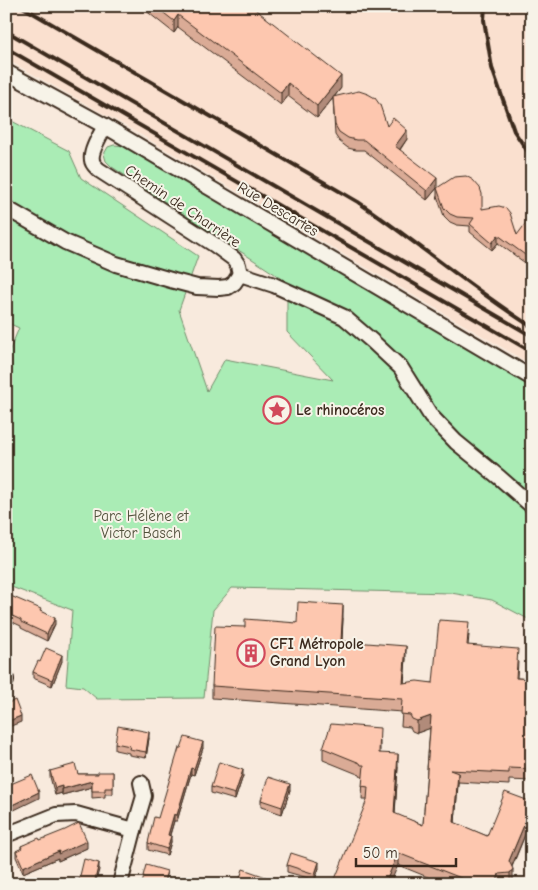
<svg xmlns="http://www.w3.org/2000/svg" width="538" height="890" font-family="'Comic Neue',sans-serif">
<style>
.built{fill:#fae0cf}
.green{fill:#aaecb5;stroke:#728b6a}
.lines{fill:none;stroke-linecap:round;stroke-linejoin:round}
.street-casing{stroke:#3b2a1e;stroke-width:18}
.street{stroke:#f7f3e8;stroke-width:14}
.rail{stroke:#3b2a1e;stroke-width:4}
.wall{fill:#daab96;stroke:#3b2a1e}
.shaded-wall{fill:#b18b7a;stroke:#3b2a1e}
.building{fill:#fdc7af;stroke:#3b2a1e}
.labels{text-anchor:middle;stroke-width:4;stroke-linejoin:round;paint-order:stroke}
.street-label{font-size:15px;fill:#3b2a1e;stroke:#f7f3e8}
.poi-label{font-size:15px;font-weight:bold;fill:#3b2a1e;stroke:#f7f3e8;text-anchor:start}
.park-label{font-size:15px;fill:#51513c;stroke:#f7f3e8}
</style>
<rect width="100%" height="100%" fill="#f8eadd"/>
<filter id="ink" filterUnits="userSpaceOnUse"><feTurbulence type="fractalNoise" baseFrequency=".02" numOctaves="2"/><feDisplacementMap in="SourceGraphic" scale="10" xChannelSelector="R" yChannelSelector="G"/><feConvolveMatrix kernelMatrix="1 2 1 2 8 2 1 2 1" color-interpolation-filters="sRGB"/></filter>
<g filter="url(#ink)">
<!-- built -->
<polygon class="built" points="6,6 532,6 532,365 131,129 6,59"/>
<!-- green -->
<polygon class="green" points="6,118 69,151 81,178 198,256 179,310 207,391 225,359 333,380 287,332 287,282 112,167 106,161 104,154 108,147 114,145 126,146 532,385 532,622 530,620 492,600 451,593 232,588 213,610 204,698 97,699 83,687 66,685 72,610 6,585 6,359 19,328 6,322"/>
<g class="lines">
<!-- street casing -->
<g class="street-casing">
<g id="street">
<polyline points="6,72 105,126 532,378"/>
<path d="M105 126C101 134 90 151 92 160 92 164 96 167 99 170L215 245 234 259 238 265 240 274"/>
<polyline points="6,208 65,242 116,264 174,281 197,287 219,288 228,287 234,283 240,274"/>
<polyline points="240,274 274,285 344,317 372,341 401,368 431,416 456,442 500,478 532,506"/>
<polyline points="6,679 6,681"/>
<polyline points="134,830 144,796 141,783"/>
<polyline points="6,835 56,815 76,814 134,830 120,884"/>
</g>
</g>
<!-- street -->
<use href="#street" class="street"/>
<!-- rail -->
<g class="rail">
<path d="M21 6 358 202C417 242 472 289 532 327"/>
<polyline points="485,6 484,20 492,68 514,131 532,158"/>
<polyline points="6,31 532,336"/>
<polyline points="6,48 532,352"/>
</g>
</g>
<!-- wall -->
<g class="wall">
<polygon points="140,6 251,6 341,88 334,97 387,126 407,139 400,150 437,188 427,200 364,150 356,150 348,148 339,141 335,135 333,98 317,118 288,96 281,105 178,27 174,33"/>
<polygon points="437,188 482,209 517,235 532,227 532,268 498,243 492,250 470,232 470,226 457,225 450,222 444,216 437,196"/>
<polygon points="6,594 41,611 55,624 47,641 21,628 21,626 6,619"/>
<polygon points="343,618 342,641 406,658 404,683 433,683 469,635 468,646 518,661 517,678 532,679 532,781 509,780 509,785 458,782 455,823 487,836 532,802 532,818 512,867 513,881 511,884 445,884 398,865 367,799 362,799 363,777 361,777 360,775 323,760 323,748 380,740 380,753 398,767 395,814 423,825 430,728 417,733 412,731 410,727 401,726 402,712 212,698 212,686 245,627 297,623"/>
<polygon points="62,661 52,686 33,678 33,672 40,662"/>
<polygon points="149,738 146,758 129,755 129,753 115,750 115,743"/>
<polygon points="203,748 194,775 191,774 177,821 174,821 170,835 171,842 167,855 148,850 148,843 158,818"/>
<polygon points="50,771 78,774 98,774 113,772 113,794 105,794 105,797 92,798 92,787 62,795 62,793 55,795 50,777"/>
<polygon points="243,776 235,800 211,793 211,787"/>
<polygon points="290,790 282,814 261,807 261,800"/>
<polygon points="40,840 87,848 58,861 58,858 23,873 16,857 16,851 21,849 21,846"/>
<polygon points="287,865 319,868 315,880 287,872"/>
</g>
<!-- shaded-wall -->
<g class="shaded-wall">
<polygon points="178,15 178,27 174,33 174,21"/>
<polygon points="341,76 341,88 317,118 317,106"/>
<polygon points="288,83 288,96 281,105 281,93"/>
<polygon points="407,130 407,139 395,156 395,146"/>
<polygon points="437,178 437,188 427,200 427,191"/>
<polygon points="498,235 498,243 492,250 492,243"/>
<polygon points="343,605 343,618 341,653 341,641"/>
<polygon points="55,618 55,624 47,641 47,634"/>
<polygon points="406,646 406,658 403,696 403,683"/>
<polygon points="62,655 62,661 52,686 52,680"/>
<polygon points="21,716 21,722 6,728 6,722"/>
<polygon points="431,716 431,728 417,733 417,721"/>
<polygon points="149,732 149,738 146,758 146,752"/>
<polygon points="203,742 203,748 194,775 194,769"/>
<polygon points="398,754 398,767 394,826 394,813"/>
<polygon points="191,768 191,774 177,821 177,815"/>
<polygon points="243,770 243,776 235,800 235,794"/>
<polygon points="458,773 458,785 454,835 454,822"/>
<polygon points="92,781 92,787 62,795 62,789"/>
<polygon points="290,784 290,790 282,814 282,807"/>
<polygon points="62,786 62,793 55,795 55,788"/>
<polygon points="39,792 39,798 8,813 8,807"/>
<polygon points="532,806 532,818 509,873 509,861"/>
<polygon points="174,814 174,821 168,841 168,835"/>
<polygon points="171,836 171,842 167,855 167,849"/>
<polygon points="87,841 87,848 58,861 58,858 23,873 23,867 59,851"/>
<polygon points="398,853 398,865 390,884 385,884"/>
<polygon points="319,862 319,868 315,880 315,874"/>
<polygon points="99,863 99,870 95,884 94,884"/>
<polygon points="513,869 513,881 511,884 510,884 510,873"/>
<polygon points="167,871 167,877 165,884 163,884"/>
<polygon points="499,874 499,884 496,884"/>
</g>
<!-- building -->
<g class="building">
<polygon points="155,6 251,6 341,76 317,106 288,83 281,93 178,15 174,21"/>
<polygon points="359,91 368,94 375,98 380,105 387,126 393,118 407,130 395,146 437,178 427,191 364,140 356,140 348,138 339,132 335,125 333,97 354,92"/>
<polygon points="466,176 473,180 480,188 482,194 482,209 499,206 506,208 510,213 517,235 526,223 532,227 532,260 498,235 492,243 470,224 474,218 457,217 450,214 444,208 437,188 454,177"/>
<polygon points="6,594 41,609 40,611 55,618 47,634 21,622 21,620 6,613"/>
<polygon points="298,602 343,605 341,641 406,646 403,683 417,681 433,683 439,620 469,622 467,645 518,649 516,678 532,679 532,769 509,768 509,773 450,770 458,773 454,822 487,836 505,792 532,802 532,806 509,861 513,869 510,873 499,874 496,884 476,884 398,853 385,884 333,884 367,800 368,787 362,786 364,765 361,765 360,763 323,748 331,724 380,728 379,753 398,754 394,813 423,825 431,716 417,721 412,719 410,715 401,714 402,699 212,686 215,626 245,627 245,619 297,623"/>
<polygon points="46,648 62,655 52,680 33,672 38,661 40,662"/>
<polygon points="15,700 21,716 6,722 6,704"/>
<polygon points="118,726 149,732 146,752 129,749 130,746 115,743"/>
<polygon points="185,737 203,742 194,769 191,768 177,815 174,814 168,835 171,836 167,849 148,843 154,817 158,818 179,748 181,748"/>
<polygon points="219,762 243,770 235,794 211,787"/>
<polygon points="75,764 78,774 98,774 98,772 113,772 113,788 105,788 105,791 92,791 92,781 62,789 62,786 55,788 50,771"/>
<polygon points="32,775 39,792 8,807 6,804 6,786"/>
<polygon points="268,777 290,784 282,807 261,800"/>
<polygon points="79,823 87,841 58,854 59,851 23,867 16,851 22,848 21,846 39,838 40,840 65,830"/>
<polygon points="291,853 319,862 315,874 287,865"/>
<polygon points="84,859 99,863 94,884 78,884"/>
<polygon points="146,865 167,871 163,884 142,884 144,876 143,876"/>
<polygon points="243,869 266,877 264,884 238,884"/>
<polygon points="6,878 28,884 6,884"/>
</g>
</g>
<!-- icons -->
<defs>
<g id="sight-ring" transform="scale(1.4375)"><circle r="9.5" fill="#f7f3e8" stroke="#d1495b" stroke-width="1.5"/><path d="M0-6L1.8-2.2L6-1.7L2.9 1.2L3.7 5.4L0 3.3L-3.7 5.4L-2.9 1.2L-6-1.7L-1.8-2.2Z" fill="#d1495b"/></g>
<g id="building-ring" transform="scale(1.4375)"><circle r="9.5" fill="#f7f3e8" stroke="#d1495b" stroke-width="1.5"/><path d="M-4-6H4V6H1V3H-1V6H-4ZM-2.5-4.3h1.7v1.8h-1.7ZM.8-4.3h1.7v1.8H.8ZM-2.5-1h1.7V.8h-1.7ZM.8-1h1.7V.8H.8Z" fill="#d1495b"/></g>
</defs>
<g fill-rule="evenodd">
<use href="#sight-ring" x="277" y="410"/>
<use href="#building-ring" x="251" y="653"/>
</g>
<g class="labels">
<!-- street labels -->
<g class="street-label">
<text transform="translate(183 206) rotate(34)" y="5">Chemin de Charrière</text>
<text transform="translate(278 209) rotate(31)" y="5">Rue Descartes</text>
</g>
<!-- poi labels -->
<g class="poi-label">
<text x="296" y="415">Le rhinocéros</text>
<text x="270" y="649">CFI Métropole<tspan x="270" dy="17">Grand Lyon</tspan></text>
</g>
<!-- park labels -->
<g class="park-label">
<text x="141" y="521">Parc Hélène et<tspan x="141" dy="17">Victor Basch</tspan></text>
</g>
</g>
<!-- margin -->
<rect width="538" height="890" fill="none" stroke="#f7f3e8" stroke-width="25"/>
<rect x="12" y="12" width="513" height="865" fill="none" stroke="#3b2a1e" stroke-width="2" filter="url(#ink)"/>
<!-- scale -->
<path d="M356 858v8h100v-8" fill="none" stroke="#3b2a1e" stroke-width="2.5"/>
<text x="363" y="858" font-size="15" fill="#3b2a1e" stroke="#f7f3e8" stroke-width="4" paint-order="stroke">50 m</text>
</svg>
